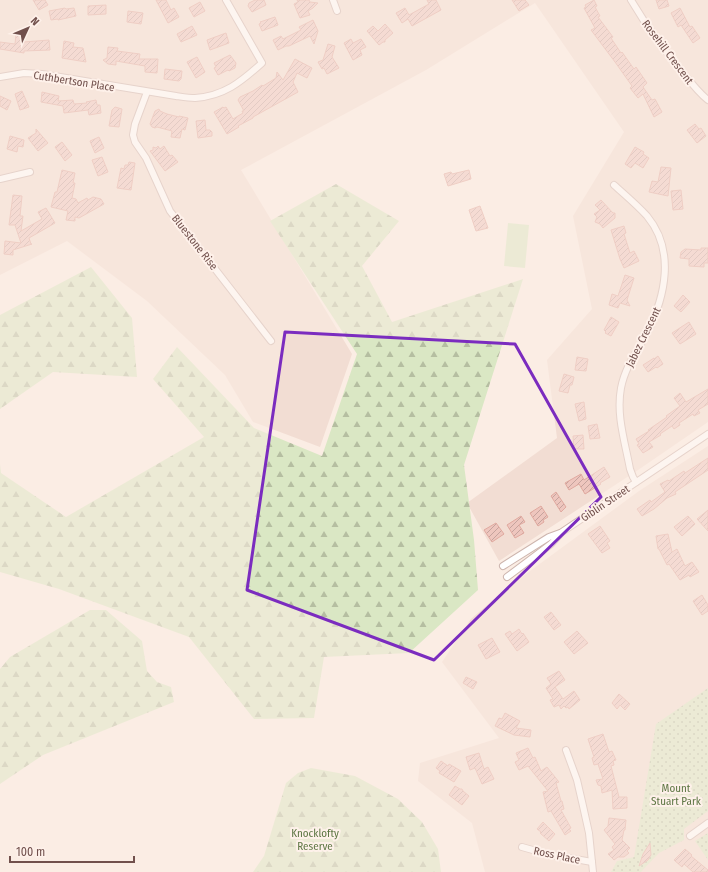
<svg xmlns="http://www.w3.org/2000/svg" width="708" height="872" font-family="'Fira Sans Condensed',sans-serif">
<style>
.residential{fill:#f2ddd3}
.grass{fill:url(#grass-dots)}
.forest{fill:url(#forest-firs)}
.garden{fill:#dae7c4}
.building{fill:url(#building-hatch);stroke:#e0a99f}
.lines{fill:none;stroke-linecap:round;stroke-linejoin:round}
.minor-casing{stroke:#cdb5ae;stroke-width:8}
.minor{stroke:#fff;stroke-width:6}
.marked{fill:none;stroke:#7b2cbf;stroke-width:3;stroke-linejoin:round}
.labels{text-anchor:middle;stroke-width:4;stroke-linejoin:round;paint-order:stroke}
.street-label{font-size:11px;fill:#71504c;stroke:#fef1ea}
.park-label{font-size:11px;fill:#5e7744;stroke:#fef1ea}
</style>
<defs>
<pattern id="grass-dots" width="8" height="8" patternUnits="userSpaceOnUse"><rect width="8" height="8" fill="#dae7c4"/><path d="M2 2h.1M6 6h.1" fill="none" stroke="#b5bea1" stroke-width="1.8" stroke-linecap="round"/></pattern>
<pattern id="forest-firs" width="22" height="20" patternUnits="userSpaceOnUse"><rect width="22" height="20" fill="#dae7c4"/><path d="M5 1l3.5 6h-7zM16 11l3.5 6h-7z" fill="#b5bea1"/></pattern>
<pattern id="building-hatch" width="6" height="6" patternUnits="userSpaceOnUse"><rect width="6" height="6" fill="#eec6be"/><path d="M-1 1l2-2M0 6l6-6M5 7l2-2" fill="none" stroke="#c5a39d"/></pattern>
</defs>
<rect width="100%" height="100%" fill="#fbede4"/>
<!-- residential -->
<g class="residential">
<polygon points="0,0 708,0 708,422 638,470 499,561 467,503 557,438 547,360 592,309 573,216 624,132 535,3 426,70 241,170 352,354 320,447 253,422 225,375 147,301 67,241 0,275"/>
<polygon points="708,446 708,872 485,872 472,823 418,781 420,763 499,738 442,662 471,619 511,585 639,491"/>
</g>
<!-- grass -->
<g class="grass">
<polygon points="708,688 708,811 684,829 684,840 659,853 641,872 611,872 617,861 634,857 656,724"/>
<polygon points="708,833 708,860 695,841"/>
</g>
<!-- forest -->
<g class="forest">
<polygon points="336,184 399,221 362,266 392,322 523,279 464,465 474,540 478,590 409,653 324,657 314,718 254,719 189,637 59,589 0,572 0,464 1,473 66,517 204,437 153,379 177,347 254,428 322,456 357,354 270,221"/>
<polygon points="91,267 132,318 137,377 53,372 0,409 0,315"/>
<polygon points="90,610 106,610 142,641 147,671 157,682 171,687 174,702 43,755 0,784 0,669 10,657"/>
<polygon points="311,768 355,776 398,799 422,822 438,849 441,872 253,872 264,856 286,783 298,773"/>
</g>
<!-- garden -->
<polygon class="garden" points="508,223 529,225 525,268 504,266"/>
<!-- building -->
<g class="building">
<polygon points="33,0 45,0 48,5 39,10"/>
<polygon points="156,0 166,0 171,10 174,8 179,17 168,23"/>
<polygon points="255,0 264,0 266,5 252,12 248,6 249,3"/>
<polygon points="297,0 309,0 310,2 318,3 313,8 308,11 310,15 300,18 294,4 298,2"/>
<polygon points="427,0 436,0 441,10 412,26 408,19 402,23 396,13 405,8 409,15 429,4"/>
<polygon points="512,0 525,0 529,5 519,11"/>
<polygon points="594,0 597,6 595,7 600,16 598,17 613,37 611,38 621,53 622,52 634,69 636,67 647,83 643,87 652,100 655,99 662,112 654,117 643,94 638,98 630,88 632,86 615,62 591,30 595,28 584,8 586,7 585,5"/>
<polygon points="656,0 667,0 669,6 659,9"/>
<polygon points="200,2 205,11 194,17 189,8"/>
<polygon points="106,5 106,14 88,15 88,6"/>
<polygon points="65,8 66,9 74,8 76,16 58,20 58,19 51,20 49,11"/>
<polygon points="680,8 690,27 692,26 700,38 693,43 681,25 678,27 671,13"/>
<polygon points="128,11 143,13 141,24 127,22"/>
<polygon points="275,17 278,25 262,31 259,24 261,23 260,22"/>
<polygon points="313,20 318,31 314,44 310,36 289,46 286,46 278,50 273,40 281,36 283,39 301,30 299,27"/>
<polygon points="385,24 393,33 385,40 385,42 383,42 379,45 367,31 373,26 378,31"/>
<polygon points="192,26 197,35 181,42 177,34"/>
<polygon points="226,33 229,43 210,50 207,40"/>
<polygon points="16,34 25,35 24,42 49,40 50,50 24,51 24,53 0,49 0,42 15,44"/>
<polygon points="351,39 353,43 361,39 366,47 360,50 362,55 353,60 344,43"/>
<polygon points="64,41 74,43 73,47 83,48 86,62 62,58"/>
<polygon points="328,44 335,46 332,57 339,68 327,74 324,68 322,69 318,62 323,60"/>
<polygon points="108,47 118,48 117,51 140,54 139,59 158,59 157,73 145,72 145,66 116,61 116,65 108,64 103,60 107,58"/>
<polygon points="230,55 236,63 235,68 229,71 228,70 218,75 214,68 216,67 214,63"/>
<polygon points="197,57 205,72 196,78 187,62"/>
<polygon points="295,59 312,68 307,78 297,73 293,82 298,92 253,117 253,118 238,126 239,127 227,134 214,112 223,107 224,108 226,107 233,119 243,113 242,111 244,111 238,100 240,97 253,91 262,85 263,86 276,78 277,72 283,80"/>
<polygon points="165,69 182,71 181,79 179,81 164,79"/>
<polygon points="22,91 29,107 20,110 15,94"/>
<polygon points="42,92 59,96 58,101 73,100 74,104 87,103 86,102 96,100 97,105 100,105 101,113 89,115 88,110 64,113 63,106 41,102"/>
<polygon points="0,96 11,101 7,110 0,106"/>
<polygon points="115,107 122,109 119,127 109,126 112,110"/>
<polygon points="159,109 160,111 167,114 179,117 179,116 188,118 185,130 182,129 180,138 171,137 172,131 157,127 155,128 152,127 150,124 155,111"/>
<polygon points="205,120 206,130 210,130 212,132 212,136 198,138 196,121"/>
<polygon points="695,124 699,129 701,128 706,136 697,143 687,130"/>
<polygon points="36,129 48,143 38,151 28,138 36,133"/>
<polygon points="10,136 24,140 23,147 18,146 17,152 7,149"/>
<polygon points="99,137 104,148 95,153 90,141"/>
<polygon points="62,142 72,155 65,161 55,147"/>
<polygon points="158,146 160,149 164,146 170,156 172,155 178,162 165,171 150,151 153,150 153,147 156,148"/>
<polygon points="635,147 644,152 643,154 649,158 643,168 635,163 631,168 625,164"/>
<polygon points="102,157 108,172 98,176 92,160"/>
<polygon points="129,162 135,163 131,190 117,188 121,168 124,169 125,165 128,165"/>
<polygon points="661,167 671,168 668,196 649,192 652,181 658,182"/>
<polygon points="62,170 75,173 73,183 75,183 72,198 76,199 78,203 87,198 88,200 93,197 101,199 104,204 79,218 75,217 75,221 66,220 68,211 51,207 55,192 57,192"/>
<polygon points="469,170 471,179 448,186 444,174 451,172 452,174"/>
<polygon points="681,190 683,209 673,210 671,191"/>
<polygon points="13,195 22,196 20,216 23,216 21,231 42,219 38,212 46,208 55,223 29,238 31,244 32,244 13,250 13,255 4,254 5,241 21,243 15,225 9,225"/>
<polygon points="601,200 613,213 615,213 615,218 603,228 600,224 595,222 597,217 594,214 600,210 595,205"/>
<polygon points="480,206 488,228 476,231 469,210"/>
<polygon points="624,226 626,233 624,234 630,253 634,251 639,261 624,268 620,259 611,230"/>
<polygon points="701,248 708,248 708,263 704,263 704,267 689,266 689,259 680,258 681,252 685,249 701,250"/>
<polygon points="625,275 634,278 627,300 630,306 620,303 618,308 609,305 612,294 618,296"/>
<polygon points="683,295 690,302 681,312 674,306"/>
<polygon points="611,317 619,322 611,336 605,333 606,332 604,330"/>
<polygon points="689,322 696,334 680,344 672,333"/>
<polygon points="658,356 663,364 657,368 656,367 648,372 643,365 654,358 654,359"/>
<polygon points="577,357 588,359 586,371 575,370"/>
<polygon points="564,374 574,377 572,385 570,385 568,393 559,391"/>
<polygon points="708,389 708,404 698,410 700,413 694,416 693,414 679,423 680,425 674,429 672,426 660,434 661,435 649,442 653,447 643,453 637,445 639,444 636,439 649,431 648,430 667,417 666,416 680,406 674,398 680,393 686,402"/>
<polygon points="584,402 586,419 579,421 575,404"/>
<polygon points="597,424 600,438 590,439 588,426"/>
<polygon points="583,435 584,449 574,449 573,436"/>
<polygon points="708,458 708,470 675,492 676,494 667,498 654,509 642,516 637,509 650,500 651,502 665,492 660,484 668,480 669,481 684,471 685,473"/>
<polygon points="604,467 610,477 600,483 601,484 585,494 579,484 569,490 565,483 581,474 584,480"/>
<polygon points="556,492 566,507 561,512 551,496"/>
<polygon points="541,506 548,517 543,520 544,522 538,526 530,513"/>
<polygon points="708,510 708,531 697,519"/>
<polygon points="521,516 525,522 519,525 524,533 515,538 507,525"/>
<polygon points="688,516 695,524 682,536 674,527"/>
<polygon points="496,523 504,534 492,542 484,530"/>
<polygon points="600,526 610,541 607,543 610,548 602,553 588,534"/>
<polygon points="668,534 672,552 677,549 685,566 692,562 699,572 690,577 689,575 680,580 669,564 667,565 659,549 658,549 656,536"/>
<polygon points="702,595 708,605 708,611 702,615 693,601"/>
<polygon points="551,612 561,625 554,630 544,617"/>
<polygon points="519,629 522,634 523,633 529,642 517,651 505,634 510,631 512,634"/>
<polygon points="577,631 588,643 574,654 564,642"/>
<polygon points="492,638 500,652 486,659 478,645"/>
<polygon points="559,671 565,680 555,687 563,699 574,691 580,700 569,709 568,707 566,708 564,706 561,709 559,705 554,707 550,700 553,699 546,688 551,684 547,678"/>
<polygon points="466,677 477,682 473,689 463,683"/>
<polygon points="619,694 630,704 625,710 620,705 617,709 612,703"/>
<polygon points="505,713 520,721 516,728 531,730 530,737 514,735 495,726 499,718 502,719"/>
<polygon points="603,734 609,752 612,751 616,760 613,761 614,765 611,766 619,797 627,797 627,808 613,809 612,790 602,793 601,786 598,785 596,780 603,779 598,764 594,765 592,758 594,757 588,739"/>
<polygon points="528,748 533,758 535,757 541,771 547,767 559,782 556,783 561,801 562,801 564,809 561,810 571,828 569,829 571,831 565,835 551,811 548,812 543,792 548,791 528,766 519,770 515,762 519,760 516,753"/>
<polygon points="479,753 484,769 488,767 494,779 482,784 475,768 470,770 466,757"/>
<polygon points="441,761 448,766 449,764 461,771 454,782 439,773 440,771 436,768"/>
<polygon points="455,786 460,789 462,789 463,791 469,796 462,805 449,795"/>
<polygon points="609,818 626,820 625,830 624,830 622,840 630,848 627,851 629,853 624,857 618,857 614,860 608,854 614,850 612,847 615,844 604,830 608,826"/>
<polygon points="543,822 555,834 549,841 540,833 541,832 537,829"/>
<polygon points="650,843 651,855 649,858 648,860 639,866 643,854"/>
<polygon points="685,849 692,855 691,856 708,870 708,872 693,872 684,864 682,867 674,860"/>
</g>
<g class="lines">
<!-- minor casing -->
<g class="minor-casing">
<g id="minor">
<polyline points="333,0 337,11"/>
<path d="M631 0C647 27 665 52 685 75 692 84 699 93 708 100"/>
<path d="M0 77 24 73 42 74 176 96C183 97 189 98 195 98 224 96 241 82 262 63L226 0"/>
<polyline points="147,92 135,124 133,135 135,142 146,158 170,211 271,341"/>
<polyline points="0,179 30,172"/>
<path d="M614 185C625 195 637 205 647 216 676 251 665 297 647 333 637 351 625 367 621 388 616 415 625 442 630 469L633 477 636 482"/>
<polyline points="503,566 549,537 560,533"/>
<polyline points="507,577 551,544 562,532 708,434"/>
<polyline points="566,750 577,780 583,806 589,833 593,872"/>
<polyline points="690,836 708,823"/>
<polyline points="522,847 547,854 592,862"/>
</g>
</g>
<!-- minor -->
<use href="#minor" class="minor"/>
</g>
<!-- marked area -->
<path d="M0 0H708V872H0ZM285 332 515 344 601 497 434 660 247 590Z" fill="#fbede4" fill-opacity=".55" fill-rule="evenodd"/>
<path class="marked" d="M285 332 515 344 601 497 434 660 247 590Z"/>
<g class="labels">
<!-- street labels -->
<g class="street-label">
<text transform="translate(668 52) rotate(53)" y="4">Rosehill Crescent</text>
<text transform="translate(74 81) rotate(9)" y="4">Cuthbertson Place</text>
<text transform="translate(195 242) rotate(52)" y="4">Bluestone Rise</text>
<text transform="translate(643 337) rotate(-64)" y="4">Jabez Crescent</text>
<text transform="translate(605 503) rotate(-34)" y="4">Giblin Street</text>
<text transform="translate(557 855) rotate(12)" y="4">Ross Place</text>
</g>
<!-- park labels -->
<g class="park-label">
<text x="676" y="792">Mount<tspan x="676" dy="13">Stuart Park</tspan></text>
<text x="315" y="837">Knocklofty<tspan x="315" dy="13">Reserve</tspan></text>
</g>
</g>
<!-- north arrow -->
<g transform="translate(28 28) rotate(46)" stroke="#fef1ea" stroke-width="3" paint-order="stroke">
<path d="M0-3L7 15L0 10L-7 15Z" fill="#71504c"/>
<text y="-6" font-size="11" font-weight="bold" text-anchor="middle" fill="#71504c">N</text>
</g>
<!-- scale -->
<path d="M10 856v6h124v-6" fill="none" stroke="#71504c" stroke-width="2"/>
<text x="16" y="856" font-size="12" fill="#71504c" stroke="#fef1ea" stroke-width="3" paint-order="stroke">100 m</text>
</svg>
